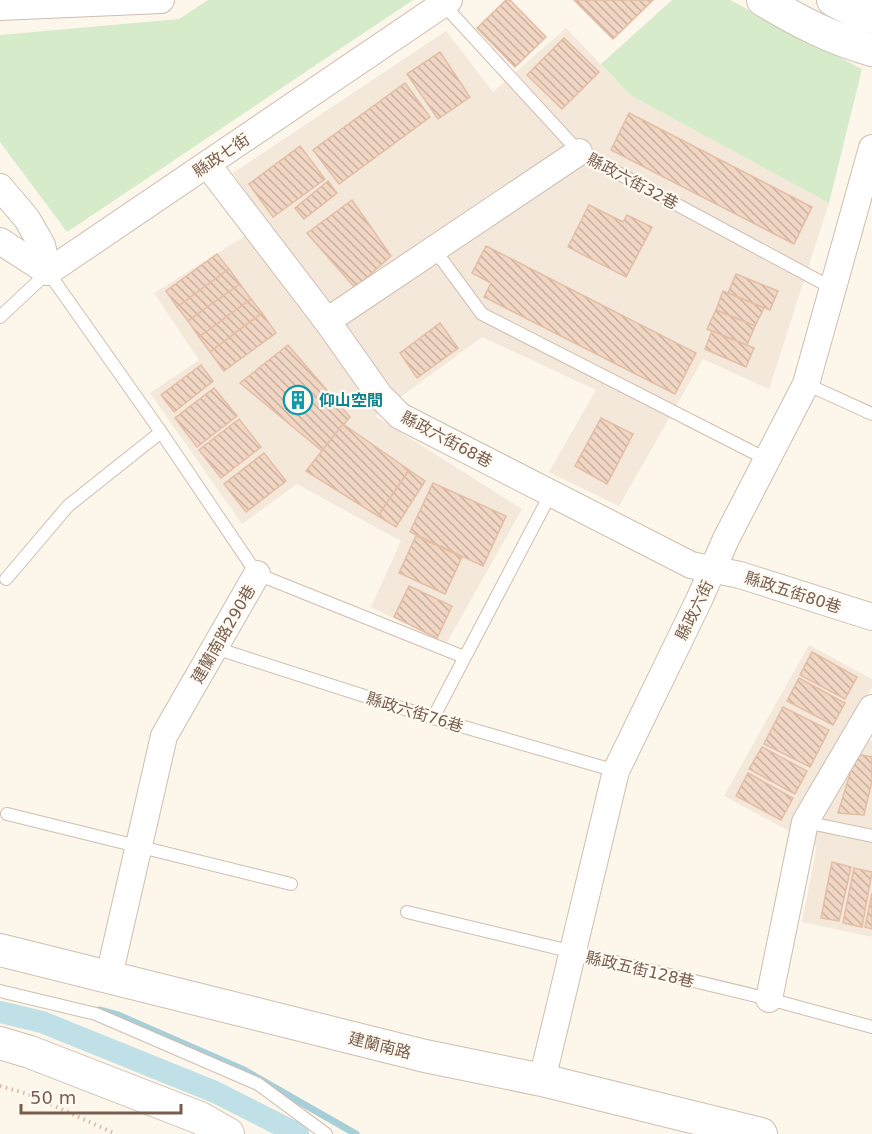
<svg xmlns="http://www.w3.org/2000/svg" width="872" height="1134" font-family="'DejaVu Sans','Noto Sans TC',sans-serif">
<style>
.residential{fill:#f4e8da}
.green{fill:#d6ebc9}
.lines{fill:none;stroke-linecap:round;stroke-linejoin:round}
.stream{stroke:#a6cfd8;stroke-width:7}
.canal{stroke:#bfe0e6;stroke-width:22}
.building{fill:url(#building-back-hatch);stroke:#e4bda4;stroke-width:1.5}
.service-casing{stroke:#cfbeb0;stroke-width:14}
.minor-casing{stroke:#cfbeb0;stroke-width:28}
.tertiary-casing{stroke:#cfbeb0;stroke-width:34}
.path{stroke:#d7baa6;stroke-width:4;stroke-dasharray:1.5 4.5;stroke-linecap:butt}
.service{stroke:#fff;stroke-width:12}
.minor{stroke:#fff;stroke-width:26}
.tertiary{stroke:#fff;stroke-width:32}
.labels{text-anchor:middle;stroke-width:4.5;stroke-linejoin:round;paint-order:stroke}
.street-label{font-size:16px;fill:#785d4e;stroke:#fffaf2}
.culture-label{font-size:16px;font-weight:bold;fill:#0d838f;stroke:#fffaf2;text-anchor:start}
</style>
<defs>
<pattern id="building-back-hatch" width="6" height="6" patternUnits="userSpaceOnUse" patternTransform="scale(1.5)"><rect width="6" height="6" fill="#f1d6c3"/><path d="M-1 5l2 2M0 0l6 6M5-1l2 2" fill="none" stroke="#c8b1a1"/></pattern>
</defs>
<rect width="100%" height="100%" fill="#fcf6eb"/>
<!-- residential -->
<g class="residential">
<polygon points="566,28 630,95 829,203 769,389 703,359 619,506 549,472 596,390 482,337 375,416 522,509 446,644 371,607 401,541 297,484 242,524 150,393 199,360 154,293 267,222 233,173 446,31 493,92"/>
<polygon points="809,645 872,679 872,687 845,734 872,741 872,937 802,922 817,846 724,796"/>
</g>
<!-- green -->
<g class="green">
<polygon points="208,0 413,0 67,232 0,142 0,35 179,19"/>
<polygon points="672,0 730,0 862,69 829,203 630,95 601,64"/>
</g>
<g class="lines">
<!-- stream -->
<polyline class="stream" points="99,1010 118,1015 244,1070 356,1134"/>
<!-- canal -->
<polyline class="canal" points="0,1012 42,1022 215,1092 298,1134"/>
</g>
<!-- building -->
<g class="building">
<polygon points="506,0 510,0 546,37 515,67 477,28"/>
<polygon points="574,0 653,0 613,39"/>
<polygon points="564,38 599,72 562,109 527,75"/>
<polygon points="440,52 470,97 438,119 407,74"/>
<polygon points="405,83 430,117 339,184 313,150"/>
<polygon points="629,113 812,207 794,244 611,150"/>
<polygon points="300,146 325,179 273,217 249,184"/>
<polygon points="328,181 337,193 304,219 295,208"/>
<polygon points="352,200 391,256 355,288 307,233"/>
<polygon points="589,205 623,222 627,215 652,227 626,277 568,247"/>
<polygon points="486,246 696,353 675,394 484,297 491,283 472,273"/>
<polygon points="217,254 229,269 177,307 166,291"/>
<polygon points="229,269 240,284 188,321 177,307"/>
<polygon points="736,274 778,291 770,310 728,293"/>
<polygon points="240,284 251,299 199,337 188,321"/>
<polygon points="723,291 764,308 755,326 716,310"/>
<polygon points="251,299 262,313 210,352 199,337"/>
<polygon points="716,310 755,326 747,345 707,329"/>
<polygon points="262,313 276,333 224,371 210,352"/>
<polygon points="440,323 458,348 417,378 400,353"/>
<polygon points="712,331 754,348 746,367 705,349"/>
<polygon points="288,345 350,417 322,451 240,383"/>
<polygon points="201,365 213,381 174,412 161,395"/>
<polygon points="214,388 237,416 197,447 175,418"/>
<polygon points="601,418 633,434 607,484 575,466"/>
<polygon points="239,419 261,447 221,478 199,450"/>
<polygon points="343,424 409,470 378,516 306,471"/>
<polygon points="264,453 286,481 246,512 224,484"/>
<polygon points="409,470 425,481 396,527 378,516"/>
<polygon points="433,483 506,516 483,566 410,532"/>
<polygon points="416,536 462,557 445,594 399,573"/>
<polygon points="409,586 452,606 437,638 394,617"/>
<polygon points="812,652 857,677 845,699 800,675"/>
<polygon points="799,678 845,703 833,725 787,701"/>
<polygon points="783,707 829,730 810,767 764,744"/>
<polygon points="762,747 807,771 795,794 749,769"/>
<polygon points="856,754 872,757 872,781 864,815 838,813"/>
<polygon points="748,773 793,798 781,820 736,796"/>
<polygon points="832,862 851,867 839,921 821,918"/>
<polygon points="854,868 872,872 862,927 843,923"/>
<polygon points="872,893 872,929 865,927"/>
</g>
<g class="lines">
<!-- service casing -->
<g class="service-casing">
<g id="service">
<polyline points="443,4 579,152 832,288"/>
<polyline points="434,249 482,314 766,459"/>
<polyline points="0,317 48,272 161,432 257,574 464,657"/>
<polyline points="806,384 872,414"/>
<polyline points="6,579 68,506 161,432"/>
<polyline points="215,648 433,718 616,771"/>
<polyline points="433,718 551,493"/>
<polyline points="7,814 291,884"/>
<polyline points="805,822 872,836"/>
<polyline points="407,912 769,999 872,1027"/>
<polyline points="0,991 96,1014 258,1084 326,1134"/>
</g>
</g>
<!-- minor casing -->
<g class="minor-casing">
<g id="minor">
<polyline points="0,7 161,0"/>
<polyline points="207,164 327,321 380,396 400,416 691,565 740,575 872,617"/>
<polyline points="0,187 27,219 42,245 48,272"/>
<polyline points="0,241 48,272"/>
<polyline points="48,272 449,0"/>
<polyline points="327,321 579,152"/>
<polyline points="109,976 164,736 257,574"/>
<polyline points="769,999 805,822 872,708"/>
<polyline points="542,1080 616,771 699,600 726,539 806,384 872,148"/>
</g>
</g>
<!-- tertiary casing -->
<g class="tertiary-casing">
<g id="tertiary">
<path d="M763 0C798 21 832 39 872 50"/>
<polyline points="833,0 856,12 872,17"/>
<polyline points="0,950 425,1056 542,1080 761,1134"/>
<polyline points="0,1043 30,1052 200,1118 228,1134"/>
</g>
</g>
<!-- path -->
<polyline class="path" points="0,1086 28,1094 116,1134"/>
<!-- service -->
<use href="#service" class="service"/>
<!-- minor -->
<use href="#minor" class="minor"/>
<!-- tertiary -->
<use href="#tertiary" class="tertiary"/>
</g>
<!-- icons -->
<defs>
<g id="building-ring" transform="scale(1.5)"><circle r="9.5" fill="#fffaf2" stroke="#0f9aa8" stroke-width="1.5"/><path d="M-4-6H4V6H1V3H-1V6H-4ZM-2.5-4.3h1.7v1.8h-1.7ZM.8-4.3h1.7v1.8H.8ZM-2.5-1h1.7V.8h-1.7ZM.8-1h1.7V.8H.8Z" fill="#0f9aa8"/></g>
</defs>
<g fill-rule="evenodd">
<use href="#building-ring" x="298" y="400"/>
</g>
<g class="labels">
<!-- street labels -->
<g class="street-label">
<text transform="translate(221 155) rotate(-34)" y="6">縣政七街</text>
<text transform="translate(633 181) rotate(28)" y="6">縣政六街32巷</text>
<text transform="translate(447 439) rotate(28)" y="6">縣政六街68巷</text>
<text transform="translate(793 592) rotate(18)" y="6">縣政五街80巷</text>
<text transform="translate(694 610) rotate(-64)" y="6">縣政六街</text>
<text transform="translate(223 634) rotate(-60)" y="6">建蘭南路290巷</text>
<text transform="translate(415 712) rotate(17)" y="6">縣政六街76巷</text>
<text transform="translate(640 969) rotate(13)" y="6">縣政五街128巷</text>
<text transform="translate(380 1045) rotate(14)" y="6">建蘭南路</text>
</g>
<!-- culture labels -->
<g class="culture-label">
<text x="319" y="406">仰山空間</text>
</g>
</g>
<!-- scale -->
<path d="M21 1104v9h160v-9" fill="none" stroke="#785d4e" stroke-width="3"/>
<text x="30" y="1104" font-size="18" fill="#785d4e" stroke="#fffaf2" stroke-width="4.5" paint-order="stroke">50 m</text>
</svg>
